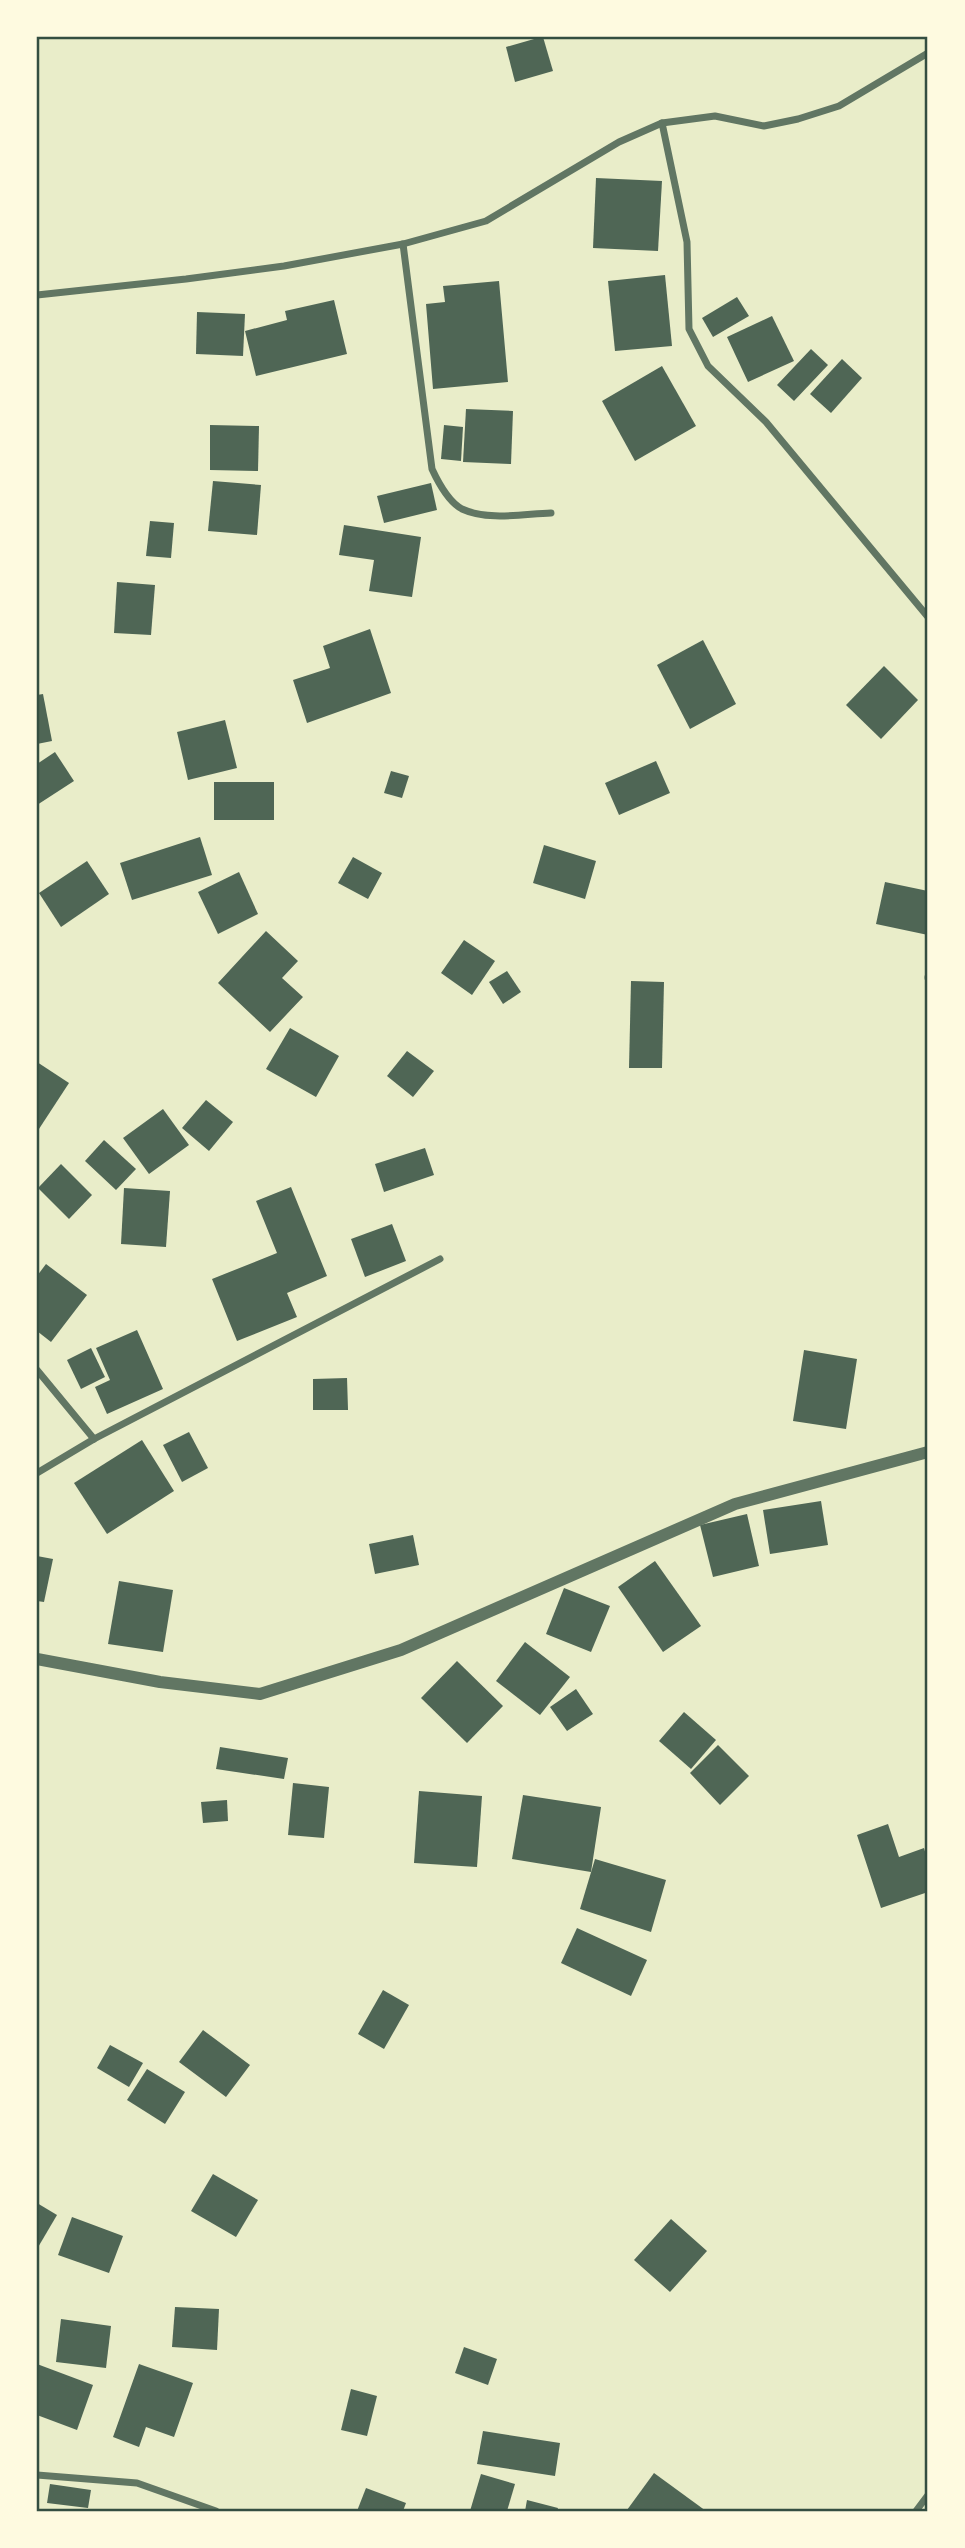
<svg xmlns="http://www.w3.org/2000/svg" width="965" height="2548" font-family="'Nunito Sans',sans-serif">
<style>
.building{fill:#4f6655}
.lines{fill:none;stroke-linecap:round;stroke-linejoin:round}
.minor{stroke:#617663;stroke-width:7}
.tertiary{stroke:#617663;stroke-width:12}
.neatline{fill:none;stroke:#344e41;stroke-width:2.5}
</style>
<rect width="100%" height="100%" fill="#e9edc9"/>
<!-- building -->
<g class="building">
<polygon points="541,37 543,37 553,71 515,82 506,47"/>
<polygon points="596,178 662,181 658,251 593,248"/>
<polygon points="665,275 672,346 615,351 608,281"/>
<polygon points="499,281 508,382 433,389 426,304 445,302 443,286"/>
<polygon points="737,297 749,316 713,337 702,318"/>
<polygon points="334,300 347,354 256,376 245,331 287,320 285,311"/>
<polygon points="197,312 245,314 243,356 196,354"/>
<polygon points="772,316 794,361 748,382 727,337"/>
<polygon points="811,349 828,365 794,401 777,385"/>
<polygon points="842,359 862,378 831,413 810,394"/>
<polygon points="662,366 696,426 635,461 602,401"/>
<polygon points="466,409 513,411 511,464 463,462"/>
<polygon points="210,425 259,426 258,471 210,470"/>
<polygon points="444,425 463,427 461,461 441,459"/>
<polygon points="213,481 261,485 257,535 208,531"/>
<polygon points="431,483 437,510 384,523 377,496"/>
<polygon points="150,521 174,523 171,558 146,556"/>
<polygon points="344,525 421,537 412,597 369,591 374,560 339,555"/>
<polygon points="117,582 155,585 151,635 114,633"/>
<polygon points="370,629 391,693 307,723 293,680 330,668 323,646"/>
<polygon points="703,640 736,704 690,729 657,665"/>
<polygon points="884,666 918,700 881,739 846,705"/>
<polygon points="43,694 52,741 37,744 37,695"/>
<polygon points="225,720 237,768 188,780 177,732"/>
<polygon points="55,752 74,781 37,805 37,764"/>
<polygon points="656,761 670,793 619,815 605,783"/>
<polygon points="391,771 409,776 402,798 384,793"/>
<rect x="214" y="782" width="60" height="38"/>
<polygon points="200,837 212,875 132,900 120,863"/>
<polygon points="544,845 596,861 585,899 533,883"/>
<polygon points="353,857 382,873 368,899 338,883"/>
<polygon points="87,861 109,894 61,927 39,893"/>
<polygon points="239,872 258,914 218,934 198,892"/>
<polygon points="885,882 928,891 928,935 876,924"/>
<polygon points="266,931 298,961 282,978 303,997 270,1032 218,983"/>
<polygon points="464,940 495,961 472,995 441,973"/>
<polygon points="507,971 521,992 503,1004 489,982"/>
<polygon points="631,981 664,982 662,1068 629,1068"/>
<polygon points="290,1028 339,1056 316,1097 266,1069"/>
<polygon points="407,1051 434,1071 413,1097 387,1076"/>
<polygon points="37,1062 69,1083 37,1132"/>
<polygon points="206,1100 233,1122 209,1151 182,1128"/>
<polygon points="163,1109 189,1145 149,1174 123,1138"/>
<polygon points="104,1140 136,1169 116,1190 85,1161"/>
<polygon points="425,1148 434,1175 384,1192 375,1164"/>
<polygon points="61,1164 92,1195 69,1219 38,1188"/>
<polygon points="291,1187 327,1276 287,1293 297,1317 237,1341 212,1279 277,1253 256,1201"/>
<polygon points="124,1188 170,1191 166,1247 121,1244"/>
<polygon points="392,1224 406,1261 365,1277 351,1239"/>
<polygon points="46,1264 87,1295 51,1342 37,1331 37,1276"/>
<polygon points="137,1330 163,1389 107,1414 95,1387 110,1380 96,1348"/>
<polygon points="91,1348 105,1377 81,1389 67,1360"/>
<polygon points="804,1350 857,1359 846,1429 793,1421"/>
<polygon points="347,1378 348,1410 313,1410 313,1379"/>
<polygon points="189,1432 208,1468 182,1482 163,1445"/>
<polygon points="142,1440 174,1491 107,1534 74,1483"/>
<polygon points="821,1501 828,1545 770,1554 763,1510"/>
<polygon points="747,1514 759,1566 713,1577 700,1525"/>
<polygon points="413,1535 419,1565 375,1574 369,1544"/>
<polygon points="37,1556 53,1559 44,1602 37,1601"/>
<polygon points="655,1561 701,1626 663,1652 618,1587"/>
<polygon points="119,1581 173,1590 163,1652 108,1644"/>
<polygon points="564,1588 610,1606 591,1652 546,1634"/>
<polygon points="525,1642 570,1677 540,1715 496,1681"/>
<polygon points="457,1661 503,1706 467,1743 421,1698"/>
<polygon points="576,1689 593,1714 567,1731 550,1707"/>
<polygon points="684,1712 716,1740 691,1769 659,1741"/>
<polygon points="718,1745 749,1776 720,1805 690,1773"/>
<polygon points="220,1747 288,1758 284,1779 216,1769"/>
<polygon points="293,1783 329,1787 324,1838 288,1835"/>
<polygon points="419,1791 482,1796 477,1867 414,1863"/>
<polygon points="523,1795 601,1807 591,1872 512,1859"/>
<polygon points="227,1800 228,1821 203,1823 201,1802"/>
<polygon points="888,1824 899,1857 924,1848 928,1862 928,1892 881,1908 857,1835"/>
<polygon points="595,1859 666,1880 651,1932 580,1909"/>
<polygon points="577,1928 647,1960 631,1996 561,1963"/>
<polygon points="383,1990 409,2005 384,2049 358,2034"/>
<polygon points="203,2030 250,2065 226,2097 179,2062"/>
<polygon points="110,2045 143,2063 129,2087 97,2068"/>
<polygon points="147,2069 185,2092 165,2124 127,2100"/>
<polygon points="213,2174 258,2200 236,2237 191,2211"/>
<polygon points="37,2203 57,2215 37,2249"/>
<polygon points="72,2217 123,2236 109,2273 58,2255"/>
<polygon points="671,2219 707,2251 670,2292 634,2260"/>
<polygon points="175,2307 219,2309 217,2350 172,2347"/>
<polygon points="61,2319 111,2326 106,2368 56,2362"/>
<polygon points="464,2347 497,2359 488,2385 455,2373"/>
<polygon points="37,2364 93,2385 77,2430 37,2415"/>
<polygon points="139,2364 193,2383 174,2437 146,2427 139,2447 113,2437"/>
<polygon points="351,2389 377,2396 367,2436 341,2430"/>
<polygon points="483,2431 560,2443 555,2476 477,2464"/>
<polygon points="654,2473 706,2511 629,2511 627,2510"/>
<polygon points="481,2474 515,2484 507,2511 470,2511"/>
<polygon points="50,2484 91,2490 88,2508 47,2503"/>
<polygon points="366,2488 406,2503 403,2511 357,2511"/>
<polygon points="527,2500 558,2508 557,2511 525,2511"/>
</g>
<g class="lines">
<!-- minor -->
<g class="minor">
<polyline points="662,123 687,242 689,329 708,366 766,422 928,617"/>
<path d="M403 244 432 469C438 482 449 502 462 509 488 521 523 514 551 513"/>
<polyline points="37,295 186,279 284,266 403,244 486,221 619,142 662,123 715,116 764,126 798,119 839,106 928,53"/>
<polyline points="928,978 928,977"/>
<polyline points="37,1370 94,1439"/>
<polyline points="37,1473 94,1439 440,1259"/>
<polyline points="37,2475 137,2483 216,2511"/>
<polyline points="916,2511 928,2495"/>
</g>
<!-- tertiary -->
<polyline class="tertiary" points="37,1659 160,1682 260,1694 401,1650 735,1504 928,1452"/>
</g>
<!-- border -->
<rect width="965" height="2548" fill="none" stroke="#fefae0" stroke-width="77"/>
<rect x="38" y="38" width="888" height="2472" class="neatline"/>
</svg>
